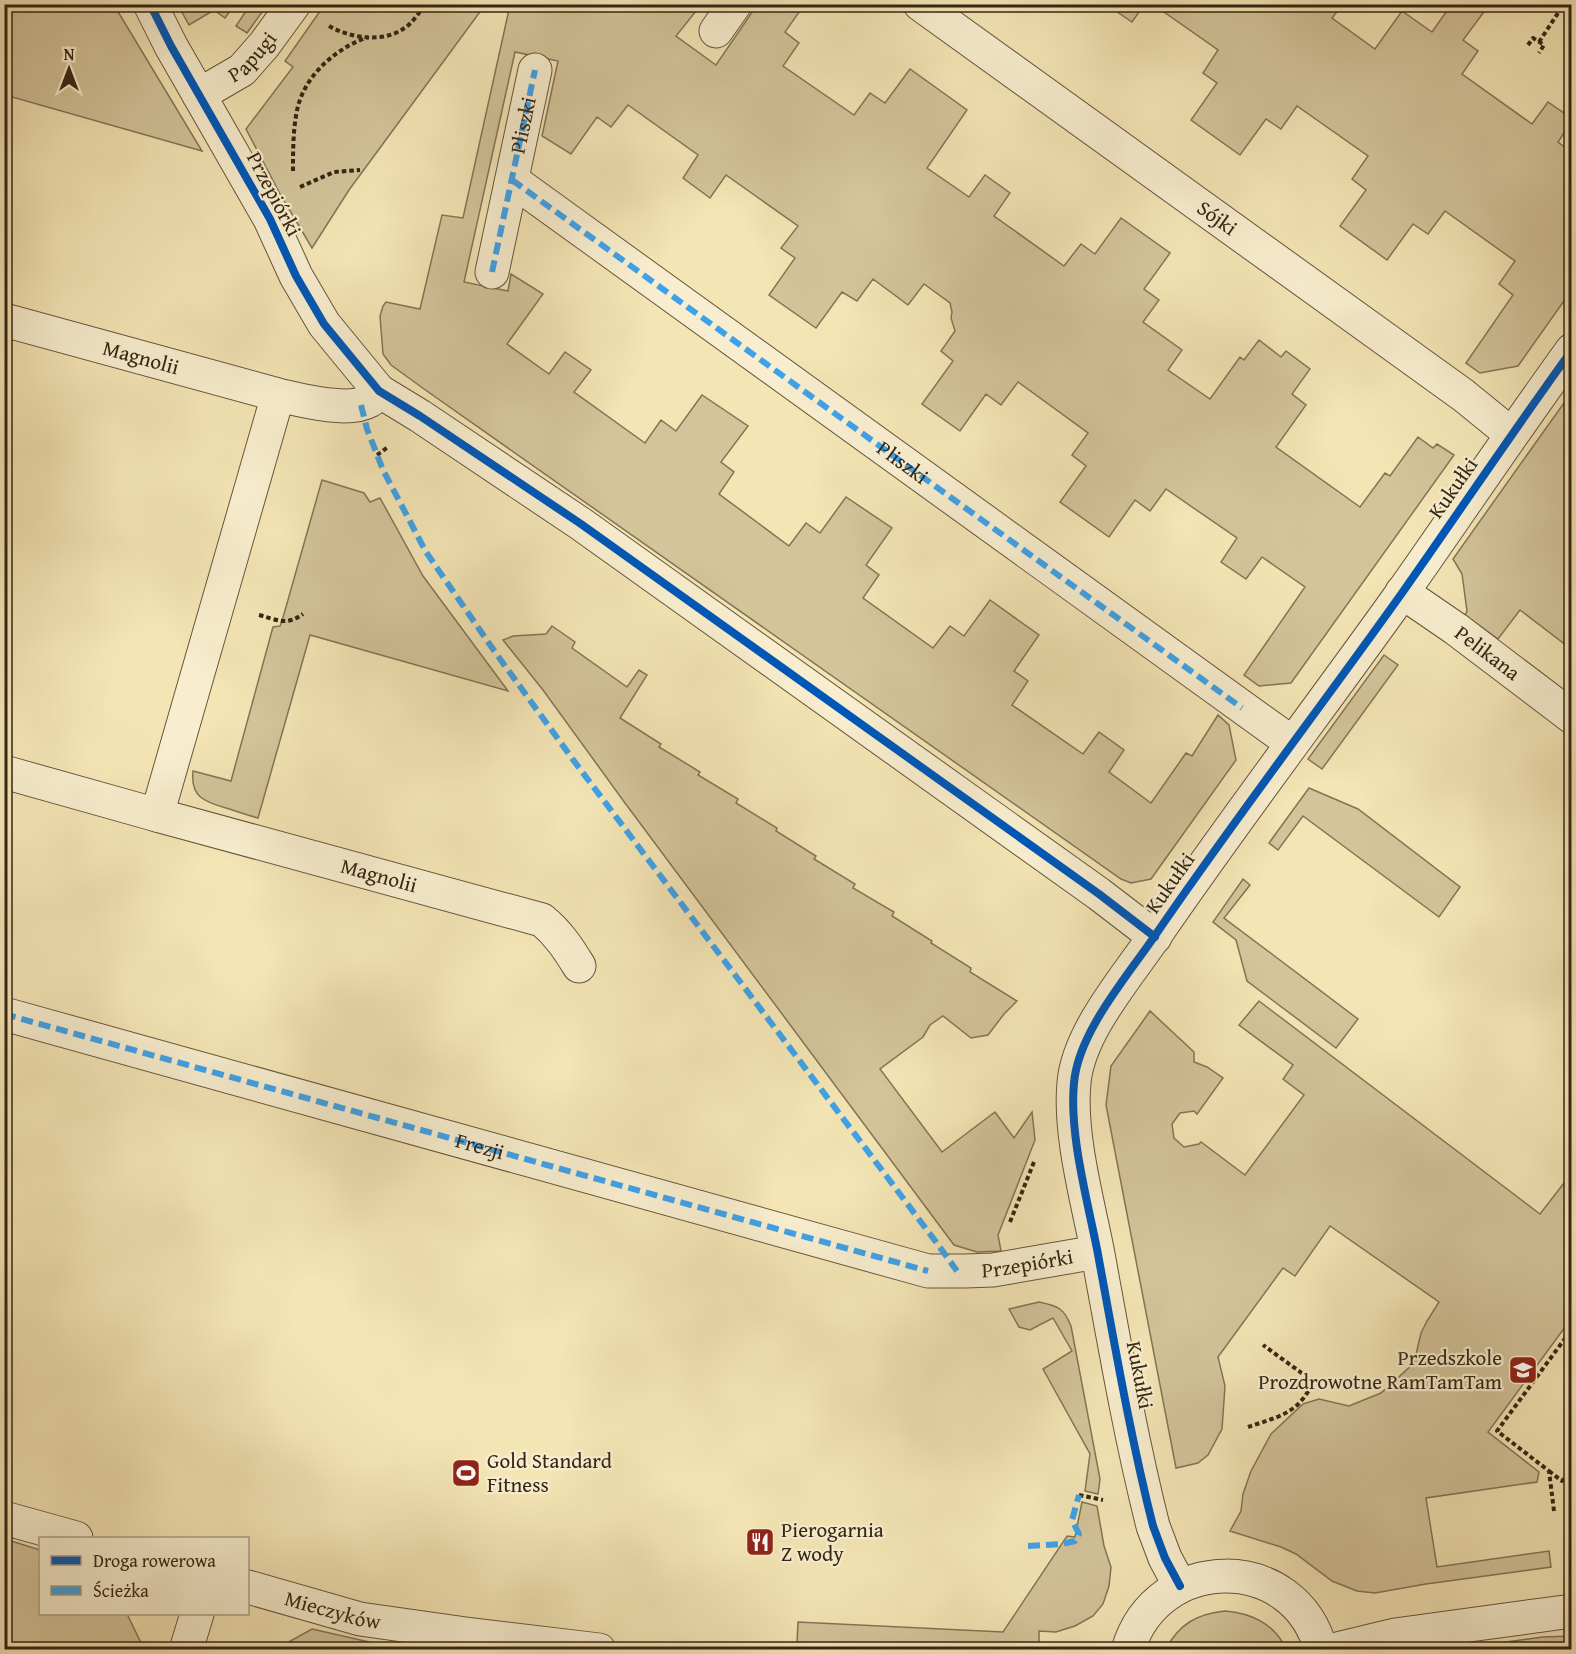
<svg xmlns="http://www.w3.org/2000/svg" width="1576" height="1654" font-family="'Gentium Book Plus',serif">
<style>
.green{fill:#d4c49a;stroke:#847457;stroke-width:1.5}
.lines{fill:none;stroke-linecap:round;stroke-linejoin:round}
.minor-casing{stroke:#65553c;stroke-width:35}
.path{stroke:#352514;stroke-width:4;stroke-dasharray:4.5 3;stroke-linecap:butt}
.minor{stroke:#f8eecf;stroke-width:33}
.quiet{stroke:#3ea2ea;stroke-width:6;stroke-dasharray:12 6;stroke-linecap:butt}
.cycleway-casing{stroke:#f8eecf;stroke-width:11}
.cycleway{stroke:#0057b8;stroke-width:8}
.labels{text-anchor:middle;stroke-width:4.5;stroke-linejoin:round;paint-order:stroke}
.street-label{font-size:21px;fill:#352514;stroke:#f8eecf}
.poi-label{font-size:21px;fill:#352514;stroke:#f8eecf;text-anchor:start}
</style>
<rect width="100%" height="100%" fill="#f4e5b5"/>
<filter id="stains"><feTurbulence type="fractalNoise" baseFrequency=".00333" numOctaves="4"/><feColorMatrix values="0 0 0 0 .2 0 0 0 0 .09 0 0 0 0 .02 0 0 0 .5 -.17"/></filter>
<radialGradient id="worn" r=".72"><stop offset=".6" stop-color="#630" stop-opacity="0"/><stop offset="1" stop-color="#630" stop-opacity=".3"/></radialGradient>
<!-- green -->
<g class="green">
<polygon points="325,4 485,5 349,190 312,248 280,194 246,129 293,67 285,61"/>
<polygon points="4,5 114,5 202,151 5,95"/>
<polygon points="178,5 234,5 225,18 214,10 189,25"/>
<polygon points="250,5 267,5 247,33 236,26"/>
<polygon points="510,5 699,5 700,6 676,36 716,65 757,5 804,5 785,32 799,43 783,66 854,115 870,93 885,103 910,69 967,110 927,168 969,197 985,175 1010,193 994,216 1064,266 1081,244 1095,254 1121,218 1170,253 1144,289 1159,300 1143,322 1182,350 1168,370 1210,399 1240,357 1244,360 1259,340 1281,357 1286,351 1310,369 1292,394 1306,405 1276,447 1360,507 1385,473 1390,476 1418,437 1433,448 1437,444 1454,455 1291,683 1259,686 1244,675 1305,587 1262,557 1246,579 1221,562 1237,538 1166,489 1150,511 1135,500 1109,537 1060,502 1086,466 1072,455 1088,433 1018,382 1001,405 986,394 960,431 922,404 953,361 941,351 955,331 951,318 952,312 950,303 924,284 908,305 873,279 857,301 842,292 816,328 769,295 795,258 781,248 798,226 726,175 710,198 683,178 698,155 628,105 611,127 597,117 571,154 542,136 558,61 515,52 464,282 508,291 511,274 543,294 507,344 549,374 565,352 591,370 574,392 645,443 661,420 676,431 702,395 748,426 721,462 734,472 719,494 789,546 806,523 820,533 846,497 892,528 866,565 879,575 863,598 933,648 950,626 964,636 990,600 1039,635 1014,671 1028,681 1012,705 1083,754 1099,732 1124,750 1109,772 1151,803 1186,753 1192,756 1218,715 1229,725 1236,760 1151,879 1131,883 1121,879 424,389 391,365 383,354 380,316 383,306 386,302 420,309 442,215 463,218"/>
<polygon points="1107,5 1144,5 1132,22"/>
<polygon points="1154,5 1342,5 1332,18 1375,49 1402,11 1432,32 1451,5 1489,5 1463,40 1478,51 1462,74 1532,124 1548,102 1571,118 1571,122 1558,142 1571,152 1571,291 1518,366 1480,373 1466,363 1513,295 1499,284 1515,261 1445,211 1428,234 1413,224 1387,260 1340,226 1366,190 1352,179 1368,156 1297,106 1281,129 1266,119 1240,155 1191,120 1217,83 1203,73 1218,50"/>
<polygon points="1571,393 1571,649 1520,610 1498,639 1465,615 1467,611 1462,574 1453,559"/>
<path d="M322 480 364 493 370 502 380 498 423 576 508 691 310 635 258 818C247 815 236 811 226 808 205 802 190 797 193 771L231 781 273 627 280 626 282 621Z"/>
<polygon points="552,626 575,642 572,648 627,687 639,670 647,675 620,718 661,744 659,747 700,772 698,775 738,799 736,803 777,828 776,831 816,856 814,859 855,884 853,888 894,912 892,916 932,941 931,943 971,968 970,972 1017,1001 1004,1014 988,1035 971,1038 943,1016 930,1025 923,1037 880,1069 942,1152 995,1112 1014,1138 1032,1112 1035,1140 998,1235 1001,1251 977,1252 954,1245 625,803 543,690 503,640 513,636 546,634"/>
<polygon points="1384,655 1398,665 1322,769 1308,759"/>
<polygon points="1309,788 1358,809 1460,887 1439,917 1303,816 1278,850 1269,843"/>
<polygon points="1243,879 1250,885 1224,918 1358,1019 1336,1048 1247,981 1236,940 1213,922"/>
<polygon points="1259,1001 1540,1214 1571,1174 1571,1319 1488,1432 1539,1472 1537,1482 1426,1498 1437,1567 1549,1551 1551,1567 1426,1584 1375,1593 1357,1591 1332,1581 1296,1554 1281,1547 1230,1531 1241,1511 1243,1494 1251,1471 1271,1434 1303,1404 1319,1399 1349,1406 1381,1393 1414,1363 1421,1333 1427,1321 1439,1302 1330,1226 1295,1276 1283,1268 1218,1357 1225,1386 1222,1429 1208,1455 1198,1463 1176,1468 1106,1105 1111,1066 1150,1011 1194,1052 1194,1062 1207,1067 1223,1078 1197,1114 1194,1111 1180,1113 1172,1124 1174,1138 1184,1147 1199,1144 1201,1142 1245,1175 1304,1095 1283,1079 1293,1065 1239,1025"/>
<path d="M1039 1302C1058 1306 1064 1308 1071 1326L1100 1479 1098 1494 1085 1491 1090 1454 1043 1369 1072 1351 1053 1318 1030 1330 1019 1327 1009 1309Z"/>
<polygon points="1082,1502 1097,1506 1104,1546 1111,1567 1109,1586 1103,1604 1093,1616 1075,1626 1056,1632 1039,1631 1039,1649 932,1649 797,1643 798,1622 1003,1632 1067,1536 1075,1537"/>
<polygon points="5,1539 40,1550 40,1614 127,1614 144,1649 5,1649"/>
<path d="M1225 1611C1251 1613 1275 1624 1286 1649H1166C1179 1624 1197 1614 1225 1611Z"/>
<polygon points="312,1629 400,1649 276,1649"/>
<polygon points="1571,1636 1571,1649 1455,1649 1543,1637"/>
</g>
<g class="lines">
<!-- minor casing -->
<g class="minor-casing">
<g id="minor">
<polyline points="150,4 171,46 270,219 296,276 324,324 379,391 420,416 581,524 1099,894 1155,937"/>
<path id="s1" d="M920 4 1463 395 1511 434"/>
<polyline points="716,31 735,4"/>
<path id="s2" d="M199 95 242 70 264 45 294 4"/>
<polyline points="512,180 1292,743"/>
<path id="s3" d="M492 272 535 70"/>
<path id="s4" d="M4 320 278 395C300 400 348 413 369 401 373 399 376 395 379 391"/>
<path id="s5" d="M1402 592 1456 629 1572 717"/>
<polyline points="4,772 157,815 278,395"/>
<path id="s6" d="M157 815 542 920C558 933 568 948 579 966"/>
<path id="s7" d="M4 1014 928 1271H965L993 1270 1097 1252"/>
<polyline points="4,1518 76,1538"/>
<path d="M1180 1586 1165 1558 1153 1526C1130 1435 1114 1341 1097 1249 1087 1199 1069 1133 1074 1083 1078 1033 1126 978 1154 937 1234 820 1320 708 1402 593 1459 512 1514 430 1572 350"/>
<path id="s8" d="M248 1587 360 1619 466 1634 599 1650"/>
<polyline points="186,1650 197,1614"/>
<path d="M1128 1650C1157 1552 1295 1551 1321 1650"/>
<polyline points="1333,1650 1395,1635 1572,1611"/>
</g>
</g>
<!-- path -->
<g class="path">
<path d="M329 26C350 38 382 43 403 29 412 24 419 13 425 4"/>
<polyline points="1539,42 1564,4"/>
<polyline points="1528,45 1533,38 1544,45 1539,53"/>
<path d="M293 171C293 149 293 127 298 106 307 73 337 48 368 37"/>
<polyline points="300,187 334,172 360,170"/>
<polyline points="377,455 388,447"/>
<path d="M259 615C278 620 286 626 303 614"/>
<polyline points="1010,1222 1034,1162"/>
<path d="M1248 1427C1265 1421 1288 1416 1300 1402 1306 1396 1310 1388 1314 1382L1263 1345"/>
<polyline points="1549,1471 1562,1481 1572,1470"/>
<polyline points="1079,1495 1103,1500"/>
<polyline points="1554,1511 1549,1471 1497,1431 1572,1329"/>
</g>
<!-- minor -->
<use href="#minor" class="minor"/>
<!-- quiet -->
<g class="quiet">
<path id="s9" d="M512 180 1242 708"/>
<polyline points="492,272 535,70"/>
<polyline points="361,405 367,429 383,470 426,552 495,652 574,761 936,1242 957,1271"/>
<path id="s10" d="M4 1014 928 1271"/>
<polyline points="1028,1546 1062,1544 1075,1541 1079,1534 1072,1520 1079,1495"/>
</g>
<!-- cycleway casing -->
<g class="cycleway-casing">
<g id="cycleway">
<polyline points="150,4 171,46 270,219 296,276 324,324 379,391 420,416 581,524 1099,894 1155,937"/>
<path d="M1180 1586 1165 1558 1153 1526C1130 1435 1114 1341 1097 1249 1087 1199 1069 1133 1074 1083 1078 1033 1126 978 1154 937 1234 820 1320 708 1402 593 1459 512 1514 430 1572 350"/>
</g>
</g>
<!-- cycleway -->
<use href="#cycleway" class="cycleway"/>
</g>
<!-- icons -->
<defs>
<g id="school-square" transform="scale(1.5)"><rect x="-9" y="-9" width="18" height="18" rx="4" fill="#8f2418" stroke="#f8eecf"/><path d="M0-5L7-2L0 1L-7-2ZM-4 1L0 2.5L4 1V4Q0 6-4 4Z" fill="#fff"/></g>
<g id="stadium-square" transform="scale(1.5)"><rect x="-9" y="-9" width="18" height="18" rx="4" fill="#8f2418" stroke="#f8eecf"/><path d="M0-5a6.5 5 0 1 0 0 10a6.5 5 0 1 0 0-10ZM-3.5-1.8h7v3.6h-7Z" fill="#fff"/></g>
<g id="restaurant-square" transform="scale(1.5)"><rect x="-9" y="-9" width="18" height="18" rx="4" fill="#8f2418" stroke="#f8eecf"/><path d="M-5-6h1v4h1v-4h1v4h1v-4h1v5L-1.5 .5V6h-2V.5L-5-1ZM5-6V6H3V1.5H1.5Q1.5-4 5-6Z" fill="#fff"/></g>
</defs>
<g fill-rule="evenodd">
<use href="#school-square" x="1523" y="1370"/>
<use href="#stadium-square" x="466" y="1473"/>
<use href="#restaurant-square" x="760" y="1542"/>
</g>
<g class="labels">
<!-- street labels -->
<g class="street-label">
<text dy="7" stroke="none"><textPath href="#s2" startOffset="66">Papugi</textPath></text>
<text dy="7" stroke="none"><textPath href="#s3" startOffset="150">Pliszki</textPath></text>
<text transform="translate(274 194) rotate(62)" y="7">Przepiórki</text>
<text dy="7" stroke="none"><textPath href="#s1" startOffset="366">Sójki</textPath></text>
<text dy="7" stroke="none"><textPath href="#s4" startOffset="142">Magnolii</textPath></text>
<text dy="7" stroke="none"><textPath href="#s9" startOffset="482">Pliszki</textPath></text>
<text transform="translate(1453 488) rotate(-55)" y="7">Kukułki</text>
<text dy="7" stroke="none"><textPath href="#s5" startOffset="105">Pelikana</textPath></text>
<text dy="7" stroke="none"><textPath href="#s6" startOffset="230">Magnolii</textPath></text>
<text transform="translate(1170 883) rotate(-55)" y="7">Kukułki</text>
<text dy="7" stroke="none"><textPath href="#s10" startOffset="494">Frezji</textPath></text>
<text dy="7" stroke="none"><textPath href="#s7" startOffset="1059">Przepiórki</textPath></text>
<text transform="translate(1140 1375) rotate(79)" y="7">Kukułki</text>
<text dy="7" stroke="none"><textPath href="#s8" startOffset="88">Mieczyków</textPath></text>
</g>
<!-- poi labels -->
<g class="poi-label">
<text x="1502" y="1365" text-anchor="end">Przedszkole<tspan x="1502" dy="24">Prozdrowotne RamTamTam</tspan></text>
<text x="487" y="1468">Gold Standard<tspan x="487" dy="24">Fitness</tspan></text>
<text x="781" y="1537">Pierogarnia<tspan x="781" dy="24">Z wody</tspan></text>
</g>
</g>
<!-- margin -->
<rect width="1576" height="1654" fill="none" stroke="#f4e5b5" stroke-width="24"/>
<rect x="6" y="6" width="1564" height="1642" fill="none" stroke="#352514" stroke-width="3"/>
<rect x="12" y="12" width="1552" height="1630" fill="none" stroke="#352514" stroke-width="1.5"/>
<!-- legend -->
<rect x="39" y="1537" width="210" height="78" fill="#f8eecf" stroke="#aa9e84" stroke-width="1.5"/>
<rect x="51" y="1556" width="30" height="9" fill="#0057b8" stroke="#aa9e84" stroke-width="1.5"/>
<text x="93" y="1567" font-size="18" fill="#352514">Droga rowerowa</text>
<rect x="51" y="1586" width="30" height="9" fill="#3ea2ea" stroke="#aa9e84" stroke-width="1.5"/>
<text x="93" y="1597" font-size="18" fill="#352514">Ścieżka</text>
<!-- north arrow -->
<g transform="translate(69 69)" stroke="#f8eecf" stroke-width="4.5" paint-order="stroke">
<path d="M0-4.5L10 22L0 15L-10 22Z" fill="#352514"/>
<text y="-9" font-size="16" font-weight="bold" text-anchor="middle" fill="#352514">N</text>
</g>
<rect width="100%" height="100%" filter="url(#stains)"/>
<rect width="100%" height="100%" fill="url(#worn)"/>
</svg>
